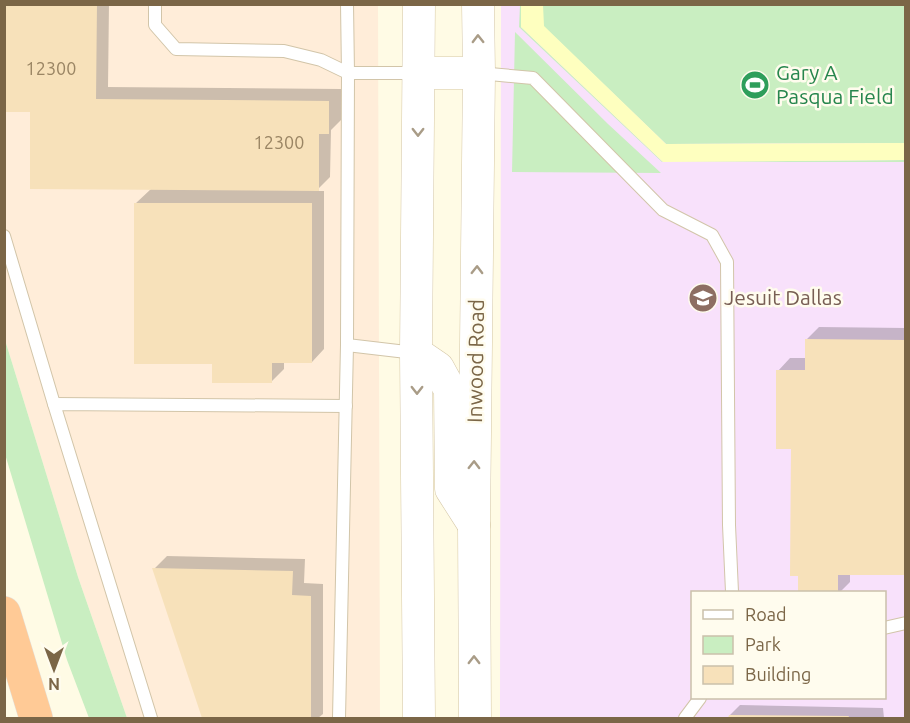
<svg xmlns="http://www.w3.org/2000/svg" width="910" height="723" font-family="Ubuntu,sans-serif">
<style>
.commercial{fill:#ffedd9}
.education{fill:#f8e1fb;fill-rule:evenodd}
.green{fill:#c9eec1}
.sand{fill:#feffbf}
.shadow{fill:#0003}
.building{fill:#f7e1ba}
.lines{fill:none;stroke-linecap:round;stroke-linejoin:round}
.service-casing{stroke:#d2c5a9;stroke-width:14}
.secondary-casing{stroke:#d5c7a6;stroke-width:33}
.motorway-casing{stroke:#e5e0da;stroke-width:34}
.service{stroke:#fff;stroke-width:12}
.secondary{stroke:#fff;stroke-width:32}
.motorway{stroke:#ffca96;stroke-width:33}
.oneway{stroke:#a99c87}
.labels{text-anchor:middle;stroke-width:5;stroke-linejoin:round;paint-order:stroke}
.number-label{font-size:18px;fill:#9a8564}
.leisure-label{font-size:21px;fill:#27864d;stroke:#fffcee;text-anchor:start}
.education-label{font-size:21px;fill:#785e54;stroke:#fffcee;text-anchor:start}
.street-label{font-size:21px;fill:#7b6647;stroke:#fffcee}
</style>
<rect width="100%" height="100%" fill="#fffbe5"/>
<!-- commercial -->
<polygon class="commercial" points="4,5 378,5 380,718 127,718 78,577 5,340"/>
<!-- education -->
<path class="education" d="M501 5H905V718H500ZM692 592H884V698H692Z"/>
<!-- green -->
<g class="green">
<polygon points="520,5 521,5 521,27 663,162 905,160 905,162 662,162 519,27"/>
<polygon points="543,5 905,5 905,143 666,144 543,26"/>
<polygon points="515,32 608,124 661,173 512,172"/>
<polygon points="5,340 78,577 127,718 89,718 67,660 5,454"/>
</g>
<!-- sand -->
<polygon class="sand" points="521,5 543,5 544,26 666,144 905,143 905,160 663,162 521,27"/>
<!-- shadow -->
<g class="shadow">
<polygon points="4,4 109,4 108,87 341,89 341,120 331,130 330,177 316,191 324,191 324,349 312,362 284,362 284,369 272,381 213,363 136,203 151,189 31,111"/>
<polygon points="819,327 906,328 906,574 850,574 850,582 840,592 799,592 793,447 778,371 790,358 806,358 807,339"/>
<polygon points="167,556 305,559 304,583 323,584 323,714 318,718 204,718 154,569"/>
<polygon points="740,705 883,708 884,718 730,718 730,715"/>
</g>
<!-- building -->
<g class="building">
<polygon points="4,4 97,4 96,99 329,101 329,134 319,134 319,191 30,189 30,112 5,112"/>
<polygon points="134,203 312,203 312,363 272,363 272,383 212,383 212,364 134,364"/>
<polygon points="805,339 906,340 906,575 838,575 838,592 798,592 798,576 790,576 791,449 776,449 776,370 805,370"/>
<polygon points="152,568 293,571 292,595 311,596 311,718 202,718"/>
<polygon points="729,715 849,716 848,718 728,718"/>
</g>
<g class="lines">
<!-- service casing -->
<g class="service-casing">
<g id="service">
<polyline points="155,4 155,25 176,49 284,51 321,60 348,73 418,73"/>
<polyline points="347,4 348,73 347,345 415,353"/>
<polyline points="479,73 533,78 663,210 712,235 727,262 729,525 732,592"/>
<polyline points="4,236 54,404"/>
<polyline points="884,628 906,623"/>
<polyline points="151,718 54,404 346,406"/>
<polyline points="339,718 347,345"/>
<polyline points="685,718 700,698"/>
</g>
</g>
<!-- secondary casing -->
<g class="secondary-casing">
<g id="secondary">
<polyline points="419,4 416,353 419,718"/>
<polyline points="419,73 479,73"/>
<polyline points="416,353 438,368 450,390 451,489 474,525"/>
<polyline points="475,718 474,525 479,73 478,4"/>
</g>
</g>
<!-- motorway casing -->
<g class="motorway-casing">
<polyline id="motorway" points="4,613 36,718"/>
</g>
<!-- service -->
<use href="#service" class="service"/>
<!-- secondary -->
<use href="#secondary" class="secondary"/>
<!-- motorway -->
<use href="#motorway" class="motorway"/>
</g>
<!-- one-way arrows -->
<defs><path id="oneway-chevron" d="M-2-3.5L2.5 0L-2 3.5" fill="none" stroke-width="1.6" stroke-linecap="round" stroke-linejoin="round" transform="scale(1.5)"/></defs>
<g class="oneway">
<use href="#oneway-chevron" transform="translate(478 39) rotate(-91)"/>
<use href="#oneway-chevron" transform="translate(418 132) rotate(90)"/>
<use href="#oneway-chevron" transform="translate(477 270) rotate(-89)"/>
<use href="#oneway-chevron" transform="translate(417 390) rotate(90)"/>
<use href="#oneway-chevron" transform="translate(474 465) rotate(-89)"/>
<use href="#oneway-chevron" transform="translate(474 660) rotate(-90)"/>
</g>
<!-- icons -->
<defs>
<g id="stadium-disc" transform="scale(1.5)"><circle r="9.5" fill="#2e9e5b" stroke="#fffcee"/><path d="M0-5a6.5 5 0 1 0 0 10a6.5 5 0 1 0 0-10ZM-3.5-1.8h7v3.6h-7Z" fill="#fff"/></g>
<g id="school-disc" transform="scale(1.5)"><circle r="9.5" fill="#8d6e63" stroke="#fffcee"/><path d="M0-5L7-2L0 1L-7-2ZM-4 1L0 2.5L4 1V4Q0 6-4 4Z" fill="#fff"/></g>
</defs>
<g fill-rule="evenodd">
<use href="#stadium-disc" x="755" y="85"/>
<use href="#school-disc" x="703" y="298"/>
</g>
<g class="labels">
<!-- number labels -->
<g class="number-label">
<text x="51" y="75">12300</text>
<text x="279" y="149">12300</text>
</g>
<!-- leisure labels -->
<g class="leisure-label">
<text x="776" y="80">Gary A<tspan x="776" dy="24">Pasqua Field</tspan></text>
</g>
<!-- education labels -->
<g class="education-label">
<text x="724" y="305">Jesuit Dallas</text>
</g>
<!-- street labels -->
<g class="street-label">
<text transform="translate(476 361) rotate(-89)" y="7">Inwood Road</text>
</g>
</g>
<!-- border -->
<rect width="910" height="723" fill="none" stroke="#7b6647" stroke-width="12"/>
<!-- legend -->
<rect x="691" y="591" width="195" height="108" fill="#fffcee" stroke="#cac0ab" stroke-width="1.5"/>
<rect x="703" y="610" width="30" height="9" fill="#ffffff" stroke="#cac0ab" stroke-width="1.5"/>
<text x="745" y="621" font-size="18" fill="#7b6647">Road</text>
<rect x="703" y="636" width="30" height="18" fill="#c9eec1" stroke="#cac0ab" stroke-width="1.5"/>
<text x="745" y="651" font-size="18" fill="#7b6647">Park</text>
<rect x="703" y="666" width="30" height="18" fill="#f7e1ba" stroke="#cac0ab" stroke-width="1.5"/>
<text x="745" y="681" font-size="18" fill="#7b6647">Building</text>
<!-- north arrow -->
<g transform="translate(54 669) rotate(180)" stroke="#fffcee" stroke-width="4.5" paint-order="stroke">
<path d="M0-4.5L10 22L0 15L-10 22Z" fill="#7b6647"/>
<text y="-9" font-size="16" font-weight="bold" text-anchor="middle" fill="#7b6647">N</text>
</g>
</svg>
